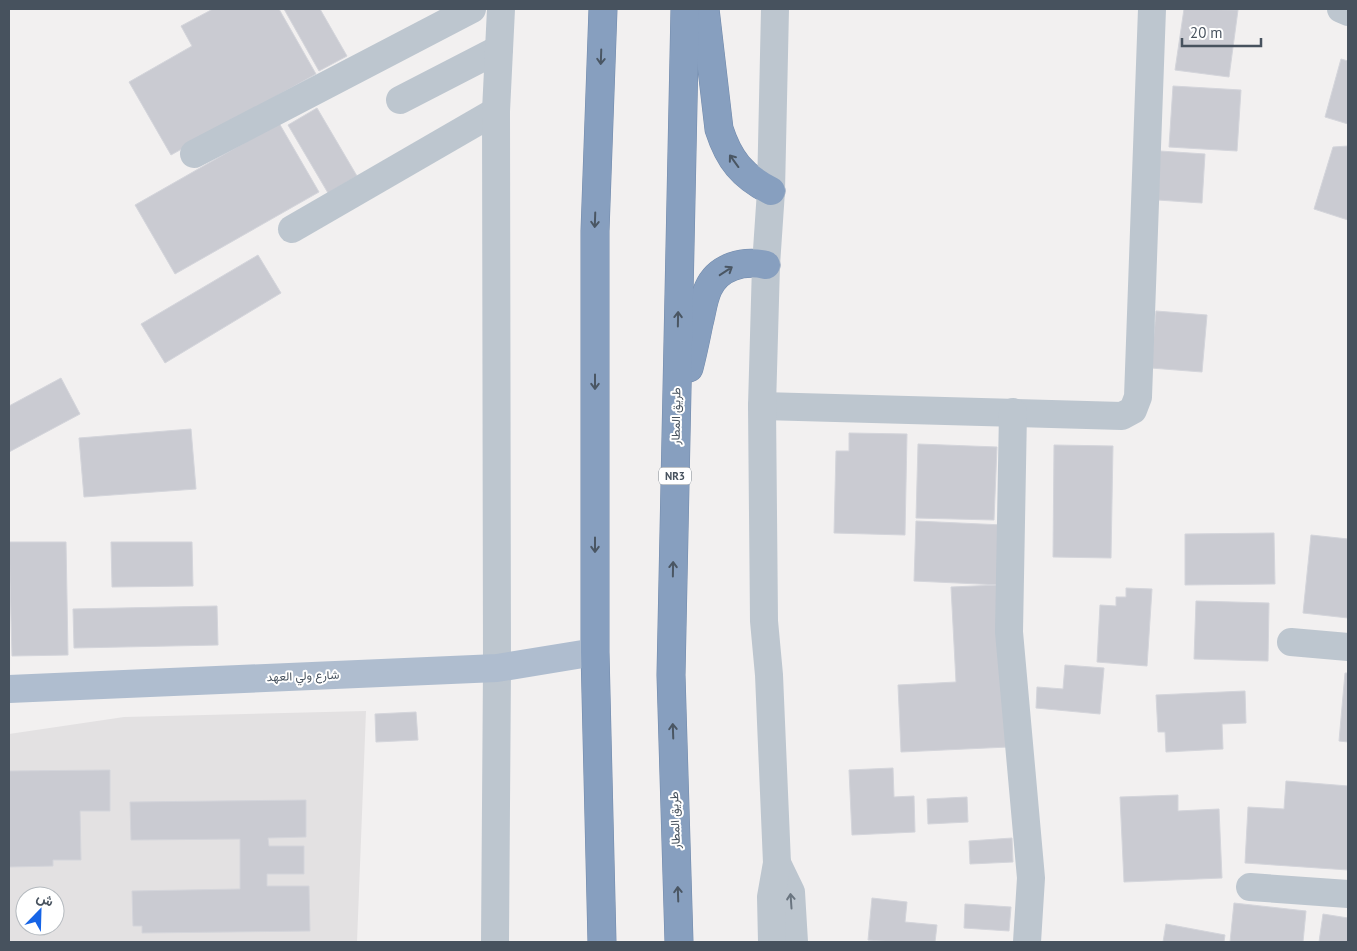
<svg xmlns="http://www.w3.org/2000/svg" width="1357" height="951" font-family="'PT Sans',Vazirmatn,sans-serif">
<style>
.education{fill:#e3e1e2;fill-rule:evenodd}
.building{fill:#cacbd2;stroke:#d4d5db}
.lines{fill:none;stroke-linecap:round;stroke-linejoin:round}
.highway-casing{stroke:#728aab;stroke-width:29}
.minor{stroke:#bdc6cf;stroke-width:28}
.major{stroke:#afbdcf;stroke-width:28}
.highway{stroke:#879fbf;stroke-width:28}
.oneway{stroke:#4a5663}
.oneway2{stroke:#6a7580}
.labels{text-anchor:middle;stroke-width:4;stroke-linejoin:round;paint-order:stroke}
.shield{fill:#fff;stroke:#7e868e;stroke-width:1}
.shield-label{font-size:11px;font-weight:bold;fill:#47525e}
.street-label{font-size:12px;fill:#47525e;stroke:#fff}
</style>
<rect width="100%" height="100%" fill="#f2f0f0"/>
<!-- education -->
<path class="education" d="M366 711 357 942H9V734L124 717ZM25 896H55V926H25Z"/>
<!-- building -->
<g class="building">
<polygon points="213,9 279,9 316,74 171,155 129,82 192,46 181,26"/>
<polygon points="284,9 320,9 347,56 319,71"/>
<polygon points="1184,9 1238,10 1229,77 1175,70"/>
<polygon points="1341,59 1348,61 1348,124 1325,117"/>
<polygon points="1173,86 1241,90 1237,151 1169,147"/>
<polygon points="317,108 357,176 328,193 288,125"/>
<polygon points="279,123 319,192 175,274 135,205"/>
<polygon points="1348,146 1348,220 1314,209 1333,147"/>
<polygon points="1160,151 1205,154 1202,203 1158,200"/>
<polygon points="258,255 281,293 165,363 141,324"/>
<polygon points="1156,311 1207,315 1202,372 1151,368"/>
<polygon points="61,378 80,414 9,452 9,406"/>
<polygon points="191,429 196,489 84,497 79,438"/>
<polygon points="849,433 907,434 905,535 834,533 836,451 849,451"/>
<polygon points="918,444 997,447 994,520 916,518"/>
<polygon points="1054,445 1113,446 1111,558 1053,557"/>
<polygon points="916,521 1003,525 1001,585 914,581"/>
<polygon points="1274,533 1275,584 1185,585 1185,534"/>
<polygon points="1311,535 1348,539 1348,618 1303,613"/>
<polygon points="9,542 66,542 68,655 12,656"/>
<polygon points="111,542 192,542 193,586 112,587"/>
<polygon points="999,585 1008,747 901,752 898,685 956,682 951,587"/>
<polygon points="1126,588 1152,589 1147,666 1097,662 1100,605 1116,606 1116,597 1126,597"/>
<polygon points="1196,601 1269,603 1268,661 1194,659"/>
<polygon points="217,606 218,645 74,648 73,609"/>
<polygon points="1065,665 1104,668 1100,714 1036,708 1037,687 1063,689"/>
<polygon points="1345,673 1348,673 1348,742 1339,741"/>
<polygon points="1245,691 1246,723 1222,724 1223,749 1166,752 1165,732 1158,732 1156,695"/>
<polygon points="416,712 418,740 376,742 375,714"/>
<polygon points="893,768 894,797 914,796 915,832 852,835 849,770"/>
<polygon points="110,770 110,811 80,811 81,860 53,860 53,866 9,867 9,771"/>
<polygon points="1286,781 1348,786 1348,870 1245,863 1248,807 1284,809"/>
<polygon points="1178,795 1178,811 1219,809 1222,878 1124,882 1120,797"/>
<polygon points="967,797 968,822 928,824 927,799"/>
<polygon points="306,800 306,837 268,838 269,846 304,846 304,874 267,874 267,886 309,886 310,931 142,933 142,926 133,926 132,891 240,889 240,839 131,840 130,802"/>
<polygon points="1012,838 1013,862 970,864 969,841"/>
<polygon points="872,898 907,902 905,922 937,925 935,942 893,942 868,940"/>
<polygon points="1234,903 1306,911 1303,942 1230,942"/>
<polygon points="965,904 1011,907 1009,931 964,928"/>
<polygon points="1323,914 1348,918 1348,942 1319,942"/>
<polygon points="1166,924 1225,935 1224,942 1163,942"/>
</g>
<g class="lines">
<!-- highway casing -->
<g class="highway-casing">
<g id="highway">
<path d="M705 9 719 129C729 160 742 176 771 191"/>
<path d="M689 368C693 353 696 338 699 323 702 312 703 300 708 289 718 266 744 260 766 265"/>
<polyline points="602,942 595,652 595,231 603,9"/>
<polyline points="679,942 671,675 685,9"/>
</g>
</g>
<!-- minor -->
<g class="minor">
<polyline points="1341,9 1348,12"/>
<polyline points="400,100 499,49"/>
<polyline points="194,154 472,9"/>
<polyline points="292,229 496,111"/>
<polyline points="762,406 1122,416 1133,410 1138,397 1152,9"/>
<polyline points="1013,412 1009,632 1031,878 1027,942"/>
<polyline points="1291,642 1348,647"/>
<polyline points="777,863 791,892 794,942"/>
<polyline points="1250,887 1348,894"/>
<polyline points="495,942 497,668 496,111 501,9"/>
<polyline points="772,942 771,897 777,863 769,675 764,621 762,406 766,265 771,191 775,9"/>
</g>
<!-- major -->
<polyline class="major" points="9,689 497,668 595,652"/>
<!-- highway -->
<use href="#highway" class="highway"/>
</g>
<!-- one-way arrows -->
<defs><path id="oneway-shaft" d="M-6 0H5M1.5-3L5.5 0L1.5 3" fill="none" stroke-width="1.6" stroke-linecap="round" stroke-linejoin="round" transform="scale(1.25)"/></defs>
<g class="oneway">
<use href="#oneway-shaft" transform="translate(601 57) rotate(92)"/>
<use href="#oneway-shaft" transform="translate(734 161) rotate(-126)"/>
<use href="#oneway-shaft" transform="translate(595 220) rotate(92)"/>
<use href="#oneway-shaft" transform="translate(726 271) rotate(-33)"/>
<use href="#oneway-shaft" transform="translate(678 319) rotate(-89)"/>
<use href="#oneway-shaft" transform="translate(595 382) rotate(90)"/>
<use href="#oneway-shaft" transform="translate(595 545) rotate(90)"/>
<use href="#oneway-shaft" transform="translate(673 569) rotate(-89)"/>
<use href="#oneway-shaft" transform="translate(673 731) rotate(-92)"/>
<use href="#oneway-shaft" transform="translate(678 894) rotate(-92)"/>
</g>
<use class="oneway2" href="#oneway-shaft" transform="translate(791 901) rotate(-94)"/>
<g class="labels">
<!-- shield labels -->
<rect class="shield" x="659" y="467.5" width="32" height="17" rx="4"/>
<g class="shield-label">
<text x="675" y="480">NR3</text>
</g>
<!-- street labels -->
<g class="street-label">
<text transform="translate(676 416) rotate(-89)" y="4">طريق المطار</text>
<text transform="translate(303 676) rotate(-2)" y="4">شارع ولي العهد</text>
<text transform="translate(675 820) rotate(-92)" y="4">طريق المطار</text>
</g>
</g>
<!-- border -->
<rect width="1357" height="951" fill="none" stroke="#47525e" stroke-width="20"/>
<!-- north arrow -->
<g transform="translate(40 911) rotate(23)"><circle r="24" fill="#ffffff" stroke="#b5babf"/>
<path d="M0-4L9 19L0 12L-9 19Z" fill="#1664e6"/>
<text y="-8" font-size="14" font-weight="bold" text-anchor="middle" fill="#47525e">ش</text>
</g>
<!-- scale -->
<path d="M1182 38v8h79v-8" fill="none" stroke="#47525e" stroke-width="2.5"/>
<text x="1190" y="38" font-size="15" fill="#47525e" stroke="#ffffff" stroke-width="4" paint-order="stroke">20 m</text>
</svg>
